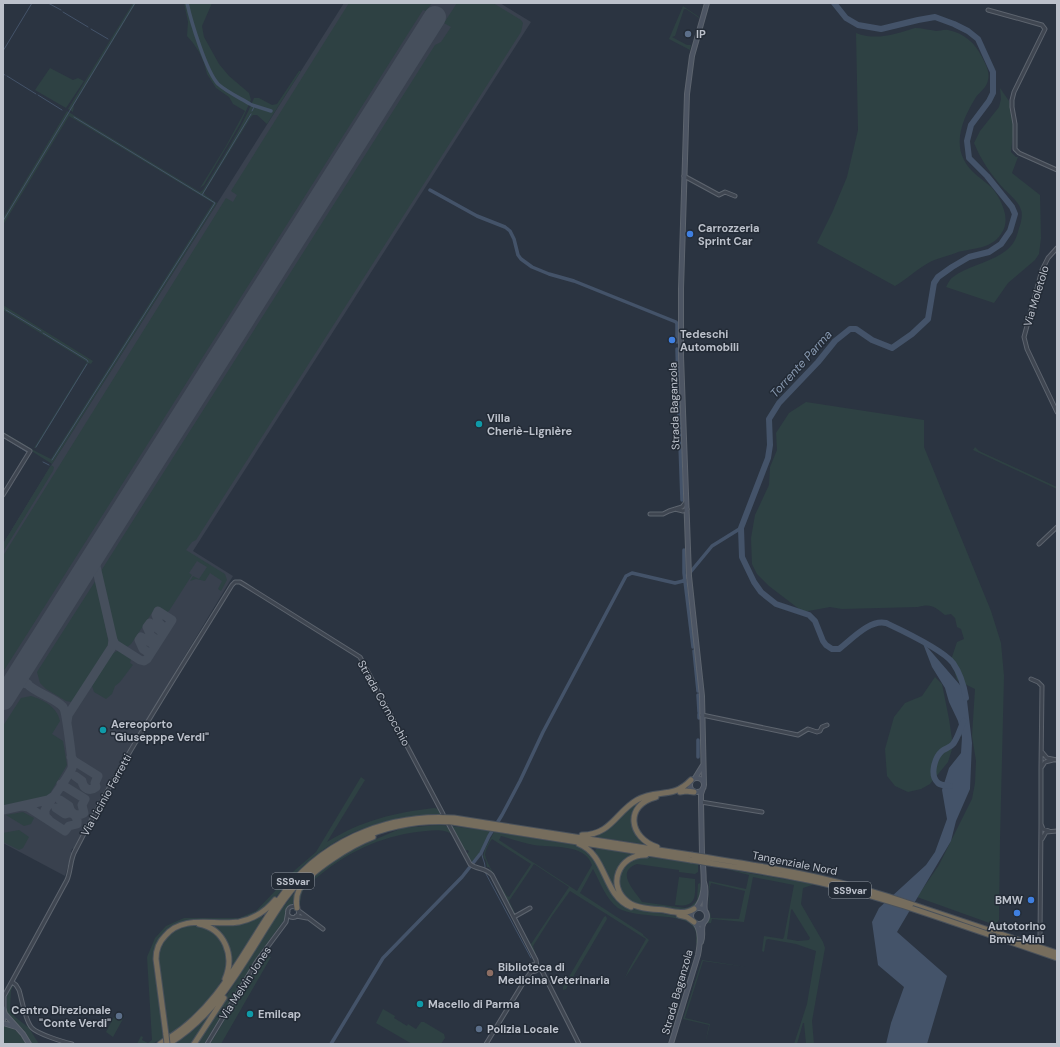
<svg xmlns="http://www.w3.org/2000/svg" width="1060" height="1047" font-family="'DM Sans',sans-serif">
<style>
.airport{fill:#39414e}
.green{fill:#2e4143;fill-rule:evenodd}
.water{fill:#445369}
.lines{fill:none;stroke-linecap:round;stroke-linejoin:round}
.stream{stroke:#445369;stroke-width:1}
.canal{stroke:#445369;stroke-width:3.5}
.river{stroke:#445369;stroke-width:6}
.taxiway{stroke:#464f5c;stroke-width:9}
.runway{stroke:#464f5c;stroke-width:22}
.street-casing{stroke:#5d646e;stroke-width:5}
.secondary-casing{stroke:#5d646e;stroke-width:6}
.highway-casing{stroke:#49515b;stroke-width:7}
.street{stroke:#3f4651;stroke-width:3}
.secondary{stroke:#4d5563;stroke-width:4}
.highway{stroke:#766d5d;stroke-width:5}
.highway-bridge-casing{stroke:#49515b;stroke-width:7;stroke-linecap:butt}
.highway-bridge{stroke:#766d5d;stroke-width:5}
.service-dot{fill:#5c6f8a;stroke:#232b36;stroke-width:1.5}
.shop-dot{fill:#3f7fe0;stroke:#232b36;stroke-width:1.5}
.culture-dot{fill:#0f9aa8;stroke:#232b36;stroke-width:1.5}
.education-dot{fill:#8d6e63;stroke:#232b36;stroke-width:1.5}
.labels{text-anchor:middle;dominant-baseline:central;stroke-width:3;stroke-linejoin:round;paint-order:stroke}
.shield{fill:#232b36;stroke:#8e949e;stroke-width:1}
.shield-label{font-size:10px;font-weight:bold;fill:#bcc1cb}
.poi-label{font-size:11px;font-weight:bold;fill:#bcc1cb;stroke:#232b36;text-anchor:start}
.street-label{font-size:11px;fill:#bcc1cb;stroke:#232b36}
.water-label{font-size:12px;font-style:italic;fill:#8697ae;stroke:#232b36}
</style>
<rect width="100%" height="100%" fill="#2b3441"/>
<!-- airport -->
<path class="airport" d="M344,3H500L531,22L193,551L233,576L113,775L74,848L72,849L71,852L72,853L65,876L3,843V544L52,464Z"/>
<!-- green -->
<path class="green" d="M133,3H136L74,105L73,112L68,109Z
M184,3H212L202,26L204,37L219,64L229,76L249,93L251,100L240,124L204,185L200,188L226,146L245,111L233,104L229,97L216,88L207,74L204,63L199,52L193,43L187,36L188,22Z
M349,3H432L426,11L423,10L3,672V556L226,198L233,202L237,195L231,191Z
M457,3H493L521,20L523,23L521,32L196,540L192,542L186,550L225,574L227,580L221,591L218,589L222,581L210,573L205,581L196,579L190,581L193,576L199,579L207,567L197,561L189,573L192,575L169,611L166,613L156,607L131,644L127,647L120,644L116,639L101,571L435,45L441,42L451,27L444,23Z
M683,6L699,17V18L686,9H684L675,36L672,37L687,45H691L690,50L669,39Z
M915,28C922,28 929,30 936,31C940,31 944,29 948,30C964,33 975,43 982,57C986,65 990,72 988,80C987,87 980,92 976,97C965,115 953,139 964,160C970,172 982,179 991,187C998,194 1003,205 1005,214C1006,221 1006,227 1001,234C991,249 974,248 958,252C951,255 936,259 930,262C917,269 907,279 895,286L817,243L832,213L847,177L858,130L856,33C876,41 896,34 915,28Z
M50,68L73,80L78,78L84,81L66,108L35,90Z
M299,71H301L267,124L257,115H253L251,117L204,193L205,195L217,203L52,464L3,433V432L37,452L51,459L213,203L69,116L3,225V218L67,111L200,192L203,190C221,160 241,130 254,98H259L272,105L277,104Z
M1000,88L1009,101L1014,127L1011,152L1016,157H1018L1012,173L1040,195L1041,238L1039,254L1035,260L1008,283L994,303L946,287C948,283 950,279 953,277C971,263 1004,261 1015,240C1017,236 1018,232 1019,228C1021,224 1023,214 1021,210C1019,202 1010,195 1004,189C991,175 981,160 974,143L980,131L999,107L1001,99Z
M3,305L93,361L91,364L88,363L36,448H34L87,362L3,310Z
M806,402L924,420V447L991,611L1001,643L1004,676L1000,840L999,920L995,925L917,897L939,865L972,799L975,783L976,761L972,736L975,689L957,680L951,660L957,642L964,639L961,629L957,627L955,618L951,614L945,615C935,607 931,603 918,607L842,609L830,607L803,612L769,586L757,574L752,564L751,538L755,515L769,485L770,467L777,450L776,433L789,413Z
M975,447L979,451L1057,487V489L973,450Z
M51,465L54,467L53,471L3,552V544Z
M96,580L109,644L75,698L71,702L66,701L46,689L40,683L37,672Z
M117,651L121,652L131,659L130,663L133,665L132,666L120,682L115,686L112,694L106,699L94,692L92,686L112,654Z
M935,677L942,684L949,719L953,746L948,762L930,784L921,789L908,792L895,786L887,776L885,749L894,717L905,703L922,696Z
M31,696C44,700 57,707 60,721L52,734L63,741L67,765L49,795L43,798L3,806V726L21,698Z
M361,777L365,780L327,842C363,820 393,813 434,808L439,809L442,814C383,816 336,832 295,874C282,887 273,905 257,913C252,916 243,920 237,921C216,925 177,913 162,935C160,938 156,944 155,948C151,960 155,975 157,987C159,1004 161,1021 163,1038L152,1044H137L141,1036L143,1037L142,1040L148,1043L152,1040L147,957L155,938L166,926L184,918H239L256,911L295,870L316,852Z
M642,801C633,810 628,822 635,834C637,838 641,841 644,844L597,837L599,834L605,831L634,804Z
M23,812L34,818L31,824L24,826L6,815Z
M439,825L448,826L453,835C445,829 435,830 426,831C387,834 350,850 320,875C315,879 308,884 304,889C301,894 300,901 300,907L299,905L300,893L307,883L327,865L347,853L367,843L402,828Z
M451,826L490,831L479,854L471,863L466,854L469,852L468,850L464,851Z
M19,830L29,837L23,848L19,850L3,842V833Z
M494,832L574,845C604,852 600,893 624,905C641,913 688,913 696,927C698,932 697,937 697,943H696C696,938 697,932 694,928C684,911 637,920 618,908C606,899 600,882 593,869L580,893L643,934V935L649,940L625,978L629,969L646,939L570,891L552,916L533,946L537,957H536L526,936L531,944L569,887L534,864L509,901L515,913H514L489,867H487L486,861L483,857L485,849ZM501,836C512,839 522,843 534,845C551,848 585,843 592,865L577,891L499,840ZM492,839L531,864L509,897L507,896C502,888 485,861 485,854C486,849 489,843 492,839Z
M598,848L632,854L622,863L616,891L595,854V851L596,849Z
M648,857L698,864V872L695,874L679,872V870L637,864C615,872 634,890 642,902L685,908L691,906L697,900L698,884L700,883C705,917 679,910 657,907C645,906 634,906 625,898C619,892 619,883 620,875C624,860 634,858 648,857Z
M726,869L812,884V885L803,888L801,904L823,942L825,948L812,1021L814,1044H806L804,1023H803L797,1044H794L807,1004L816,951L796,944L768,939L766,940L764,952L762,951L764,936L783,939L784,937L794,885L753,877L744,922L712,919L711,923H708L710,916L709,881L746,889L749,875ZM711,883L745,891L739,919L711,918C709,908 708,892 711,883ZM792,909L810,938L809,940L798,941L787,939L791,910Z
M679,877L695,879C695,895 698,908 675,905Z
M298,888L294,903L287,907L285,919L257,957L204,1044H196L278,914Z
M262,915L263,918L233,965L230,953L208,924H231Z
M606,916L607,919L566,989L563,990V987L604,917Z
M196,925C209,928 219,934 224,947C225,949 227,953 227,955C228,958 227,962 226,965C221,995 193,1018 169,1035C167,1021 164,1006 162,992C159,971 152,947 173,932C180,927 187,925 196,925Z
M266,956L271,957L221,1044H210L260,962Z
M702,960L747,967L703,961L685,1018L710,1024L705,1044L709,1025L683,1019Z
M12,985L13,986L11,991L10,1008L14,1016L29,1028L39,1044H32L24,1030L12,1020L7,1013V996Z
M383,1009L395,1016L394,1018L407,1026L408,1024L416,1029L421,1022H424L444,1034L445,1038L441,1044H412L376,1023Z
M214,1010L192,1044H175L197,1027Z
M116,1013L124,1017L113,1037L106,1032Z
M3,1025C15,1027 20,1034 26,1044H3Z"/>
<!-- water -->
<path class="water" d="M922,641L966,692L972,743L970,789L956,821L951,841L897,932L947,976L927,1044H886L891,1023L904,987L878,965L872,922L879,908L926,865L935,852L947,819L942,790L949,768L961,753L962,737L958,721L949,702L945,688L932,667Z"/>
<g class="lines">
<!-- stream -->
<path class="stream" d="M48,3L61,10
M63,12L88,27
M91,29L108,39
M3,51L32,3
M3,74L5,75
M7,76L36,94
M38,95L62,110
M252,111L254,107L253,105
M74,117L202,195L251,114
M3,221L135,3
M3,307L4,308
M6,310L41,331
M43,333L87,360L88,362
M3,437L27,452
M36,447L87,364
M52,460L215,203L202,195
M43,462L49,465
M482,851C481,857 485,861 485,867
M485,872L531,958"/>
<!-- canal -->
<path class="canal" d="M187,3C191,21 206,71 218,84C227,92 240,98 250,104
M252,105L271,111
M430,190L477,216L505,227L510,231L514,239L518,255L521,259L532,267L549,274L574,281L676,322L677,324V342
M677,349L678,387
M678,390L682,500
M684,550V573L693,647
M694,651L698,691
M698,695L699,712
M699,718V714
M698,757V740
M331,1044L383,958L462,877L481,853L489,836L502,815L520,781L543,732L626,576L632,573L675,583L683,581L712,546L741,528"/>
<!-- river -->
<path class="river" d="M834,3L846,18L858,25L881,29L918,20L935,17L954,24L968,31L978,39L993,72V93L989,101L971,125L967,141L969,158L987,176L1012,207L1015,214L1010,231L1001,244L989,252L969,257L952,267L938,277L934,283L928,319L912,334L892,348L872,340L856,329H850L835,341L818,362L779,403L769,419L770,445L768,458L741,528L742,557L754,582L761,592L776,604L809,615L815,621L823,641L826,645L832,649H839C852,639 870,619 886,623C903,631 942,649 953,663C960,673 964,686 966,698
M950,786C946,785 942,786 938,783C929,775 935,757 942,751C945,748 950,748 953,744C958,738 960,728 964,721"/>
<!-- taxiway -->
<path class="taxiway" d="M98,550L95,556V562L113,640L115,644L140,660L144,661L147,659L172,620L158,611L156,615L159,623L162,626
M154,638L151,636L147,627L150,623L162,632
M146,651L143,649L139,640L141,637L155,645
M24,666C14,689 52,694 63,707C66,710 73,763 72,768C67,779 52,798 45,810V816L49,820
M10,688L18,682L28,684
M67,722L68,715L112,647L113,640
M71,757L74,761L98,776L95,783L96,787C90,792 83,789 82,781L75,776
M60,800L69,806C70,814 77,817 84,813L82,805L85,799L61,784
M22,806L28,807L65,831L69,826L77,824C78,816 73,811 65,814L56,808
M3,810L48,800L54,796"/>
<!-- runway -->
<path class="runway" d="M3,699L435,17"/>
<!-- street casing -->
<g class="street-casing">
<path id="street" d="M988,10L1042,25L1045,29L1014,92L1012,100V107L1015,124V149L1019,153L1057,170
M684,176L719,195L725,192L735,196
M1057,248L1048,258L1042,270L1024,337L1027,349L1057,412
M3,435L30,451L3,495
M675,509L683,511L687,509
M650,514H663L669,511L682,507L686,502
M1039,544L1057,527
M1031,679L1038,682L1042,686L1041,768
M702,715L798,735L808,729L817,732L820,731L822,727L827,725
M1042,752L1047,758L1057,760
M701,802L762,812
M449,825L470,864C477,870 485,867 492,875L536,960L537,966L542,971L579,1044
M1049,831L1043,829L1041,824V768L1045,762L1053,760
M1042,839L1046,832L1057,831
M287.5 912a5.5 5.5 0 1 1 11 0a5.5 5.5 0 1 1-11 0Z
M299,911L323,929
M296,916L307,918
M514,917L530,908
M1040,937L1041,823
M530.5 968a3.5 3.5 0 1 1 7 0a3.5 3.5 0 1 1-7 0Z
M12,982L16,985L19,990C22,999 25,1021 32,1028C38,1034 63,1042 72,1044
M4,996L67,880C71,871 70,860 75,851C122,759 178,673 232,585L235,582H240L245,585L360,657L443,814
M3,997L4,996V1009
M207,1044L257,961L286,922L288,911
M486,1044L525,980L531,972L534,971"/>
</g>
<!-- secondary casing -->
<g class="secondary-casing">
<path id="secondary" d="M690 785a7 7 0 1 1 14 0a7 7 0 1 1-14 0Z
M695,778L703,765
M704,785L702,696L689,576L681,356V289L687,94L692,56L707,3
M702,854L701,802V794L703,788
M704,882C708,892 703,901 705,911
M691 916a8 8 0 1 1 16 0a8 8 0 1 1-16 0Z
M695,909C706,898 704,880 703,865
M701,942C704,935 700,928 704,922
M3,1008L5,1014L3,1020
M5,1014L23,1034L29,1044
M3,1023L16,1027
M671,1044L698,955C700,944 702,930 694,922"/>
</g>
<!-- highway casing -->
<g class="highway-casing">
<path id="highway" d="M680,792L686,791L694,792
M656,797C624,805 629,838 657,847
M582,835C611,835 616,812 637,800C657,788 672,800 691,780
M579,844C607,855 603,896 631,907
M646,855C619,854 606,886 628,902C638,909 653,909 664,910C674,912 685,915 694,909
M911,904L1057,953
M297,908C296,902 296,896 299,890C309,871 352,845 373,837
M679,915L687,917L694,922
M199,924C225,929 235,956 225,979
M1005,940L1057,958
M166,1035L156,959C156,950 159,942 165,936C183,914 214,926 239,922C253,919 266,911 275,900
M169,1038C220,1006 244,949 278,901C317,843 385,813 454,818L691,855
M170,1043C224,1010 249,950 284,900C322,847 387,818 452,822L691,860
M160,1044L164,1041
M194,1044L224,998"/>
</g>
<!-- street -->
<use href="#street" class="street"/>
<!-- secondary -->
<use href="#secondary" class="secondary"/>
<!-- highway -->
<use href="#highway" class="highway"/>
<!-- highway-bridge casing -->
<g class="highway-bridge-casing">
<path id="highway-bridge" d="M691,855C734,862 778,868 820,878C851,885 881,894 911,904
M691,860C739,868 787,874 834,886C892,900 948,921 1005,940
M166,1035L167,1044"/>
</g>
<!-- highway-bridge -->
<use href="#highway-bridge" class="highway-bridge"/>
</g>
<!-- markers -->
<g class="service-dot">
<circle cx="688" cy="34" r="4"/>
<circle cx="119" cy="1016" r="4"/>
<circle cx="479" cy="1029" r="4"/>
</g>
<g class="shop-dot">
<circle cx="690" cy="234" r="4"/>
<circle cx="672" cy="340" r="4"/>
<circle cx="1031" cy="900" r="4"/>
<circle cx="1017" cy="913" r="4"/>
</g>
<g class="culture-dot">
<circle cx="479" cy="424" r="4"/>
<circle cx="103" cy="730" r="4"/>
<circle cx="420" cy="1004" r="4"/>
<circle cx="250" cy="1014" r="4"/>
</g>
<circle class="education-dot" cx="490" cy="973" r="4"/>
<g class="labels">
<!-- shield labels -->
<g class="shield">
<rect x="272" y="873" width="42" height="16" rx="3"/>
<rect x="829" y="882" width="42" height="16" rx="3"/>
</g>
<g class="shield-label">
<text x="293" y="881">SS9var</text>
<text x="850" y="890">SS9var</text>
</g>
<!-- poi labels -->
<g class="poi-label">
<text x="696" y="34">IP</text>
<text x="698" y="228">Carrozzeria<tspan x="698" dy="13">Sprint Car</tspan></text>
<text x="680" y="334">Tedeschi<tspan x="680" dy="13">Automobili</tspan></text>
<text x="487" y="418">Villa<tspan x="487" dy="13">Cheriè-Lignière</tspan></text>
<text x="111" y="724">Aereoporto<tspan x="111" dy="13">"Giusepppe Verdi"</tspan></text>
<text x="1023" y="900" text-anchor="end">BMW</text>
<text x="1017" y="926" text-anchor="middle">Autotorino<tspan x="1017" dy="13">Bmw-Mini</tspan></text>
<text x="498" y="967">Biblioteca di<tspan x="498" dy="13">Medicina Veterinaria</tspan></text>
<text x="428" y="1004">Macello di Parma</text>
<text x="111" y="1010" text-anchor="end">Centro Direzionale<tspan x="111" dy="13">"Conte Verdi"</tspan></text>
<text x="258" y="1014">Emilcap</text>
<text x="487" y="1029">Polizia Locale</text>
</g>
<!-- street labels -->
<g class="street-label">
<text transform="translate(1036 296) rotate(-73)">Via Moletolo</text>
<text transform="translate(674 406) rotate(-92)">Strada Baganzola</text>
<text transform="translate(384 703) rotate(61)">Strada Cornocchio</text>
<text transform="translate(106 795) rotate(-61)">Via Licinio Ferretti</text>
<text transform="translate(795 863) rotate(11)">Tangenziale Nord</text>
<text transform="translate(245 983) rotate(-57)">Via Melvin Jones</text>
<text transform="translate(677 992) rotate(-74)">Strada Baganzola</text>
</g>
<!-- water labels -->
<g class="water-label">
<text transform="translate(801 364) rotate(-48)">Torrente Parma</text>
</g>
</g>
<!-- border -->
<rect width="1060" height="1047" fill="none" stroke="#bcc1cb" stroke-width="8"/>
</svg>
